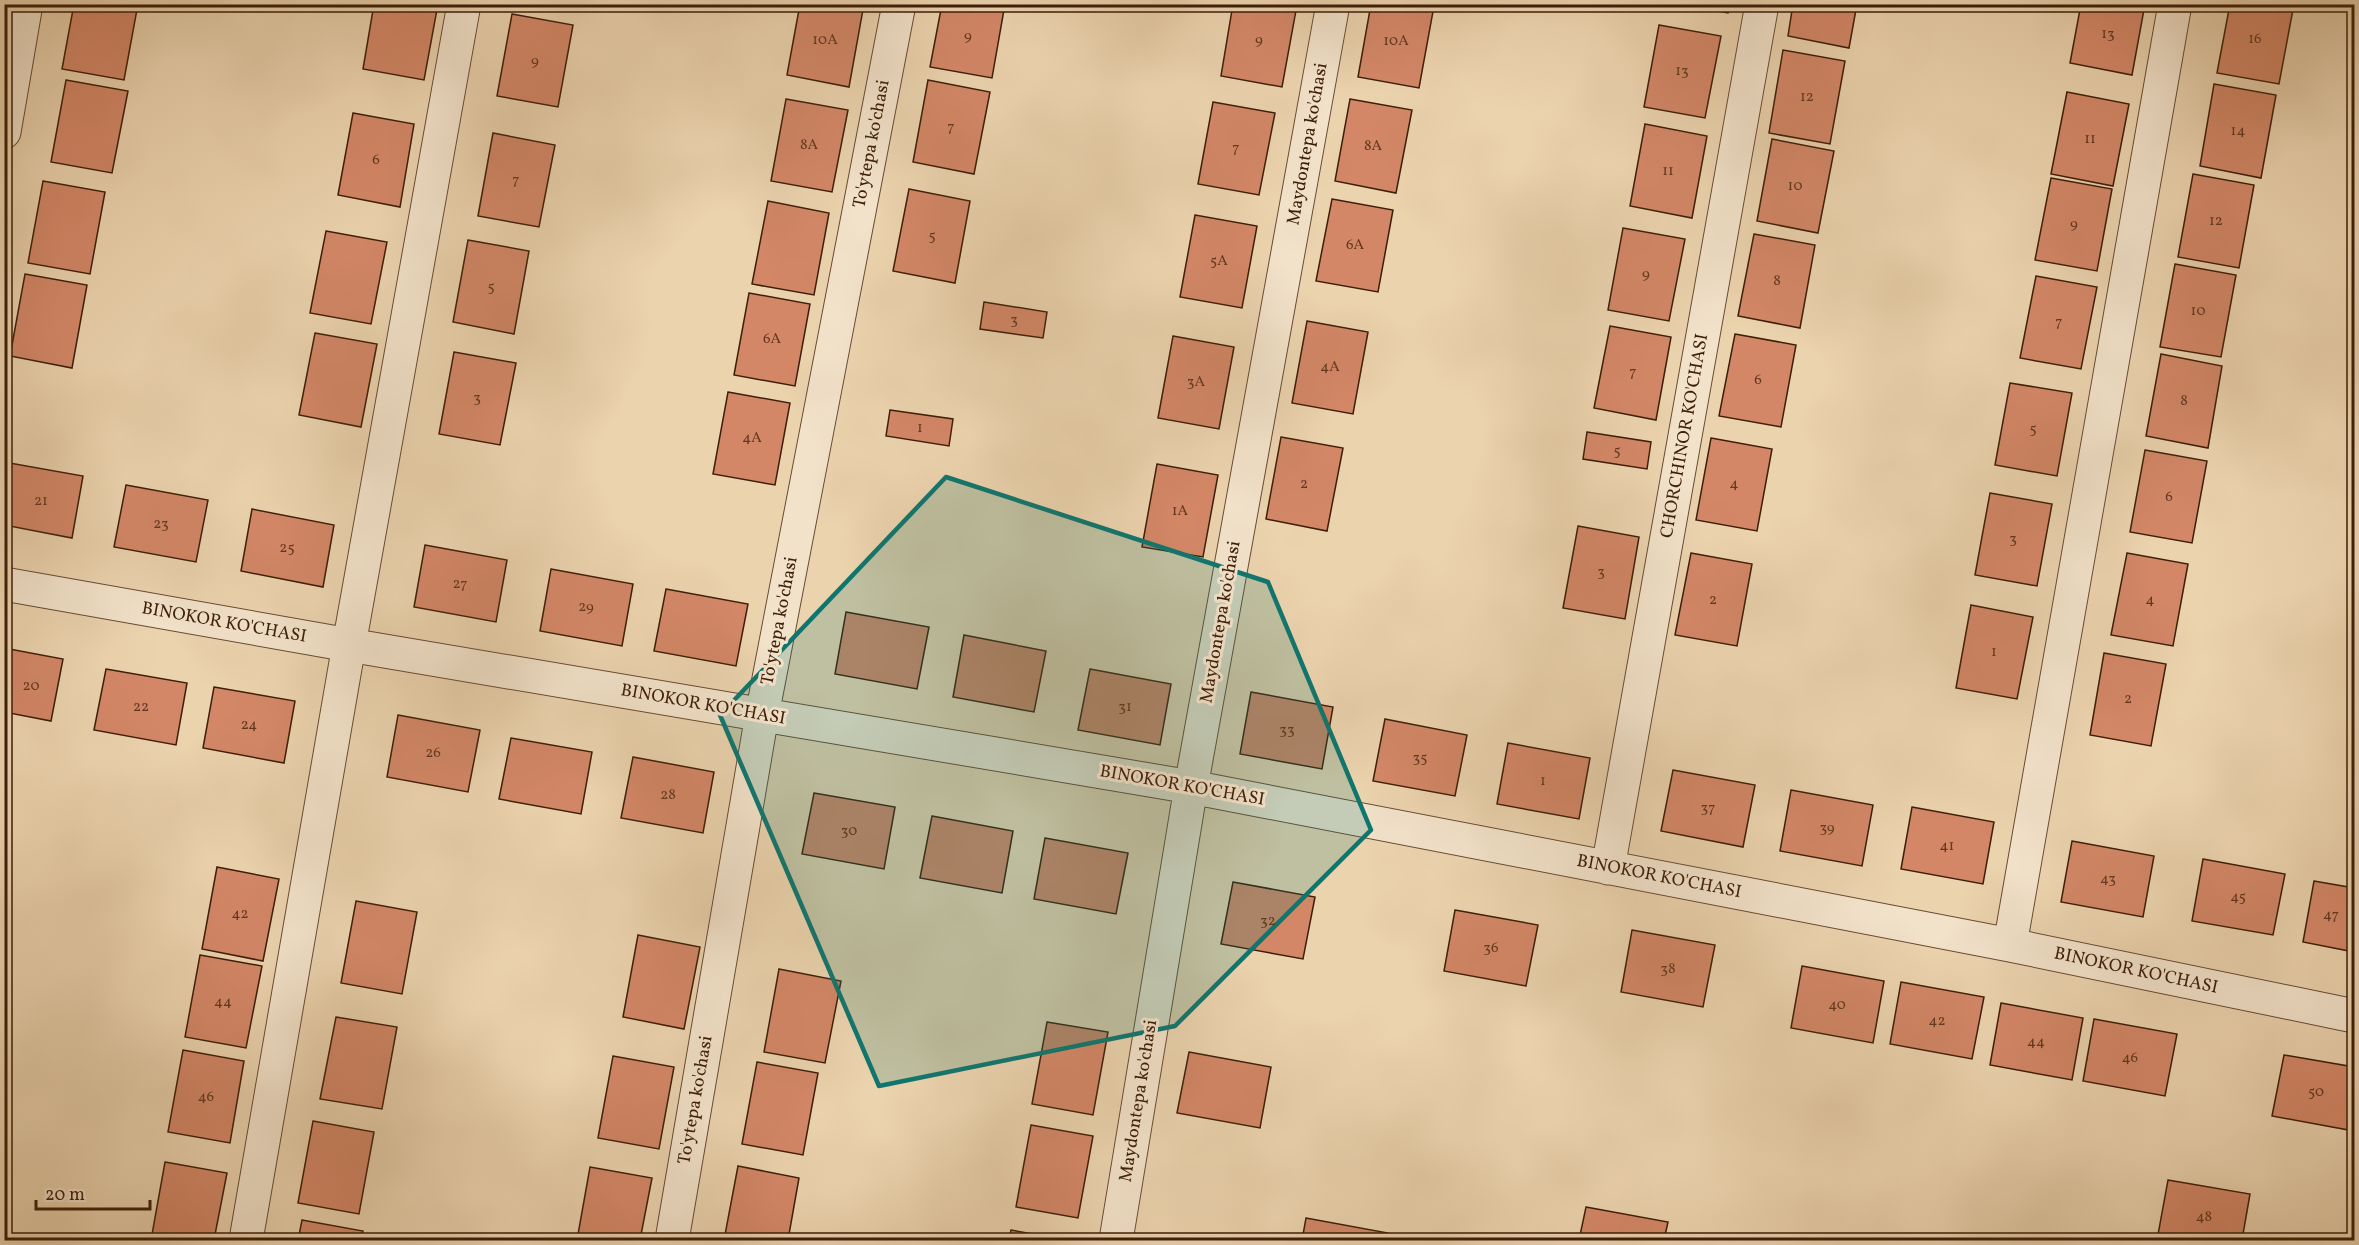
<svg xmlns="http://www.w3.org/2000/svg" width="2359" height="1245" font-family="Vollkorn,serif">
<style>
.building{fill:#d38767;stroke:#3d1e09;stroke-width:1.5}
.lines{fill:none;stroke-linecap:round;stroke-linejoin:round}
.street-casing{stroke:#684b32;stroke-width:35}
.street{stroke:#f2e2ca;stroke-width:33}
.marked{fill:#0f766e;fill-opacity:0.2;stroke:#0f766e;stroke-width:4.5;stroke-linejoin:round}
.labels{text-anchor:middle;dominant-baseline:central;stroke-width:6;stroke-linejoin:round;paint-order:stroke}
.number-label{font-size:15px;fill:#623820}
.street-label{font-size:18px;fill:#3d1e09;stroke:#f2e2ca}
</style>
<rect width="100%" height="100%" fill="#ebd3ae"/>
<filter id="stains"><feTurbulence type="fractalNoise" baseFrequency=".00333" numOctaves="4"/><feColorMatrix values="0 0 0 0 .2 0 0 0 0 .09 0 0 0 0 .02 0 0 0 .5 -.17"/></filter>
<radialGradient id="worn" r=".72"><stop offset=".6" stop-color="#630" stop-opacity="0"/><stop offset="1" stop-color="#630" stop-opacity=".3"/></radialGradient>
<!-- building -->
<path class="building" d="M74,4H138L124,80L62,69Z
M374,4H438L424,80L363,69Z
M800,4H864L849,87L787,75Z
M942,4H1005L992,78L930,67Z
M1233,4L1297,5L1282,87L1221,76Z
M1371,4L1434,6L1419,88L1358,77Z
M1680,4H1730L1728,13Z
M1793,4H1857L1849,48L1788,36Z
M2081,4H2145L2132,75L2070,63Z
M2230,4H2294L2279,84L2217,73Z
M512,14L573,25L558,107L497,96Z
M1659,25L1721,36L1705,118L1644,107Z
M1783,50L1845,61L1830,144L1769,133Z
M66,80L128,91L112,173L51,162Z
M928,80L990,92L974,174L913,162Z
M2214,84L2276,95L2261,178L2200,166Z
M2067,92L2129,104L2113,186L2051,174Z
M786,99L848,110L832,192L771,181Z
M1350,99L1412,110L1396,193L1335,181Z
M1213,102L1275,113L1259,195L1198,184Z
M353,113L414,124L400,207L338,195Z
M1645,124L1707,136L1692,218L1630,206Z
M493,133L555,145L539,227L478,216Z
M1772,139L1834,151L1818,233L1757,221Z
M2193,174L2254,185L2239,268L2178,257Z
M2051,178L2112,189L2097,271L2035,260Z
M43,181L105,192L90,274L28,263Z
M909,189L970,201L955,283L893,271Z
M1332,199L1393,210L1378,292L1316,281Z
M768,201L829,213L814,295L752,284Z
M1195,215L1257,226L1242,308L1180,297Z
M1623,228L1685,239L1669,321L1608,310Z
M326,231L387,242L371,324L310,313Z
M1754,234L1815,245L1800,328L1738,316Z
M468,240L529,251L514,334L453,322Z
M2175,264L2236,275L2221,357L2160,347Z
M25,274L87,285L72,368L10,356Z
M2036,276L2097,287L2081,369L2020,358Z
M749,293L810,304L795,386L734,375Z
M984,302L1047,312L1043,338L980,329Z
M1307,321L1368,332L1353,414L1292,403Z
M1610,326L1671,337L1656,420L1594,408Z
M315,333L377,344L361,427L299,415Z
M1735,334L1796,345L1781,427L1719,416Z
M1173,336L1234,347L1219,429L1158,418Z
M454,352L516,363L500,445L439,434Z
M2161,354L2222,366L2208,448L2146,436Z
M2010,383L2072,393L2057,476L1995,465Z
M728,392L790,403L775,485L713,474Z
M890,410L953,419L949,446L886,436Z
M1587,432L1651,442L1647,469L1583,459Z
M1281,437L1343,448L1327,531L1266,519Z
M1711,438L1772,449L1757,531L1696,520Z
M2145,450L2207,461L2192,543L2130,532Z
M4,462L83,476L72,538L4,525Z
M1157,464L1218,475L1203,557L1142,547Z
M126,485L208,500L196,562L114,547Z
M1990,493L2052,504L2037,586L1975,575Z
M252,509L334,525L323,587L241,571Z
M1578,526L1639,537L1625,619L1563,608Z
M425,545L507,560L496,622L414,607Z
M1691,553L1752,564L1737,646L1675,635Z
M2127,553L2188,564L2173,646L2111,635Z
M551,569L633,584L622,646L540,631Z
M666,589L748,604L736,666L654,651Z
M1971,605L2033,617L2017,699L1956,688Z
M846,612L929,627L917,689L835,674Z
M964,635L1046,651L1034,712L953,697Z
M4,648L63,659L51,721L4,712Z
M2104,653L2166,664L2151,746L2090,735Z
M106,669L187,683L176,745L94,730Z
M1090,669L1171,684L1160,745L1078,730Z
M214,687L295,701L284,763L203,748Z
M1251,692L1333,707L1322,769L1240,754Z
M398,715L480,730L468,792L387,777Z
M1385,719L1467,735L1455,796L1373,781Z
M511,738L592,752L581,814L499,799Z
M1508,743L1590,758L1579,819L1497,804Z
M633,757L714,772L703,833L621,818Z
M1673,770L1755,785L1743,847L1661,831Z
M1791,790L1873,805L1862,866L1780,851Z
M814,793L895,807L884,869L802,854Z
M1912,807L1994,822L1983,884L1901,869Z
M932,816L1013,831L1002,893L920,878Z
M1045,838L1128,853L1116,914L1034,899Z
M2072,841L2154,856L2143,917L2061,902Z
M2203,859L2285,874L2273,935L2192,921Z
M217,867L279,879L263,961L202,949Z
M2314,881L2354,888V952L2303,942Z
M1233,882L1315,897L1303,959L1221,944Z
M356,901L417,912L402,994L341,983Z
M1455,910L1538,925L1526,986L1444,971Z
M1632,930L1715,945L1703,1007L1621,992Z
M638,935L700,947L684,1029L623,1017Z
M200,955L262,966L246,1048L185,1037Z
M1802,966L1884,981L1873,1043L1791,1028Z
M779,969L841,981L825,1063L764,1052Z
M1901,982L1984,997L1972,1059L1890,1044Z
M2001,1003L2083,1018L2072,1080L1990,1065Z
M336,1017L397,1027L382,1109L320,1099Z
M2094,1019L2177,1034L2165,1096L2083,1081Z
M1047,1022L1108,1032L1093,1115L1032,1104Z
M183,1050L244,1061L230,1143L168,1132Z
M1189,1052L1271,1067L1260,1128L1177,1113Z
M2284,1055L2354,1067V1131L2272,1116Z
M613,1056L674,1067L659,1149L598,1138Z
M757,1062L818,1073L803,1155L742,1144Z
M313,1121L374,1132L359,1214L298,1203Z
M1031,1125L1093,1136L1078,1218L1016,1207Z
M165,1162L227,1173L214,1240H151Z
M738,1166L799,1178L788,1240H724Z
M590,1167L652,1178L640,1240H577Z
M2168,1180L2250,1194L2242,1240H2157Z
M1586,1207L1668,1222L1664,1240H1579Z
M1306,1218L1388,1233L1387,1240H1302Z
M302,1220L363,1231L361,1240H298Z
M1011,1230L1066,1240H1009Z"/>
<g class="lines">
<!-- street casing -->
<g class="street-casing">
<path id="street" d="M4,132L26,4
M4,584L349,645L1191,787L2010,945L2354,1016
M1608,868L1762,4
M2010,945L2175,4
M246,1240L349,645L464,4
M672,1240L762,715L899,4
M1116,1240L1191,787L1333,4"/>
</g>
<!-- street -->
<use href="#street" class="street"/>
</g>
<!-- marked area -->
<path class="marked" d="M946,477L1268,582L1371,830L1175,1026L879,1086L720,715Z"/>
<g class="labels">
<!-- number labels -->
<g class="number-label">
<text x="2108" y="34">13</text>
<text x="968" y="36">9</text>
<text x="2255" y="39">16</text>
<text x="825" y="40">10A</text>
<text x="1259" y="40">9</text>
<text x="1396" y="41">10A</text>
<text x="535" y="61">9</text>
<text x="1682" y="71">13</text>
<text x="1807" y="97">12</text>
<text x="951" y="127">7</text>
<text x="2238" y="131">14</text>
<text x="2090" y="139">11</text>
<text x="809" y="145">8A</text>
<text x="1373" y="146">8A</text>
<text x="1236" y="148">7</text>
<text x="376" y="160">6</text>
<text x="1668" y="171">11</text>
<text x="516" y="180">7</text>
<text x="1795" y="186">10</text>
<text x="2216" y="221">12</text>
<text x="2074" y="224">9</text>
<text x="932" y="236">5</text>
<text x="1355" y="245">6A</text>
<text x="1219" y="261">5A</text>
<text x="1646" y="274">9</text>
<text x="1777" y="281">8</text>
<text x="491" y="287">5</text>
<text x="2198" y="311">10</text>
<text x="1014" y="320">3</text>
<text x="2059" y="322">7</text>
<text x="772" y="339">6A</text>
<text x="1330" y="367">4A</text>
<text x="1633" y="372">7</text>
<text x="1758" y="380">6</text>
<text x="1196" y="382">3A</text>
<text x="477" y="398">3</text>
<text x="2184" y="401">8</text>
<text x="920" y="428">1</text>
<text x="2033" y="429">5</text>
<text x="752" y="438">4A</text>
<text x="1617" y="451">5</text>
<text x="1304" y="484">2</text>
<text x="1734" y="484">4</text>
<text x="2169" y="497">6</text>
<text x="41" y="501">21</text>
<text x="1180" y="511">1A</text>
<text x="161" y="524">23</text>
<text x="2013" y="539">3</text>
<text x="287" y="548">25</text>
<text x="1601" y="572">3</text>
<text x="460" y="584">27</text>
<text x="1713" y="600">2</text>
<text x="2150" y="600">4</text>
<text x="586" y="607">29</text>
<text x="1994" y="652">1</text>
<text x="31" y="686">20</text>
<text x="2128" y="699">2</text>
<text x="141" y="707">22</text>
<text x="1125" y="707">31</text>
<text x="249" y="725">24</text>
<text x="1287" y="730">33</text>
<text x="433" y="753">26</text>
<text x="1420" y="758">35</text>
<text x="1543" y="781">1</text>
<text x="668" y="795">28</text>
<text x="1708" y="808">37</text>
<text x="1827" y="828">39</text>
<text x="849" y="831">30</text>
<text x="1947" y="846">41</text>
<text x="2108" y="879">43</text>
<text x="2238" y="897">45</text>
<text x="240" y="914">42</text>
<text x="2331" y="915">47</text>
<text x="1268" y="921">32</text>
<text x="1491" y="948">36</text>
<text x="1668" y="969">38</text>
<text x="223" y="1002">44</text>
<text x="1837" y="1005">40</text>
<text x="1937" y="1021">42</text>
<text x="2036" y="1042">44</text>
<text x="2130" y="1058">46</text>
<text x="2316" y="1092">50</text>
<text x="206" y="1097">46</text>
<text x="2204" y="1217">48</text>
</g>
<!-- street labels -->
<g class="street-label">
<text transform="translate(872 144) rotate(-79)">To'ytepa ko'chasi</text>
<text transform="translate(1308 144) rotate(-80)">Maydontepa ko'chasi</text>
<text transform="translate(1685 436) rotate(-80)">CHORCHINOR KO'CHASI</text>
<text transform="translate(780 621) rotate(-79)">To'ytepa ko'chasi</text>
<text transform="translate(1221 622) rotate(-80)">Maydontepa ko'chasi</text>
<text transform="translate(224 623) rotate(10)">BINOKOR KO'CHASI</text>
<text transform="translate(703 705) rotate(10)">BINOKOR KO'CHASI</text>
<text transform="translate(1182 786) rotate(10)">BINOKOR KO'CHASI</text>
<text transform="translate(1659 877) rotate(11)">BINOKOR KO'CHASI</text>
<text transform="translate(2136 971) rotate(12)">BINOKOR KO'CHASI</text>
<text transform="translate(696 1100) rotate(-80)">To'ytepa ko'chasi</text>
<text transform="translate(1139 1101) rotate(-81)">Maydontepa ko'chasi</text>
</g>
</g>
<!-- margin -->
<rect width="2359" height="1245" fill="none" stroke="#ebd3ae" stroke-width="24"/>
<rect x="6" y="6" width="2347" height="1233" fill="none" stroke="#3d1e09" stroke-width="3"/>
<rect x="12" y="12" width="2335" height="1221" fill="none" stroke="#3d1e09" stroke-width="1.5"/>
<!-- scale -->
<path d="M36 1200v9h114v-9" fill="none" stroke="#3d1e09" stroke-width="3"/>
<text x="45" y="1200" font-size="18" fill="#3d1e09" stroke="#f2e2ca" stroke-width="4.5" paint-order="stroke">20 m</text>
<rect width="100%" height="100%" filter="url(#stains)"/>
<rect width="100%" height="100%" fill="url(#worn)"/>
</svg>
